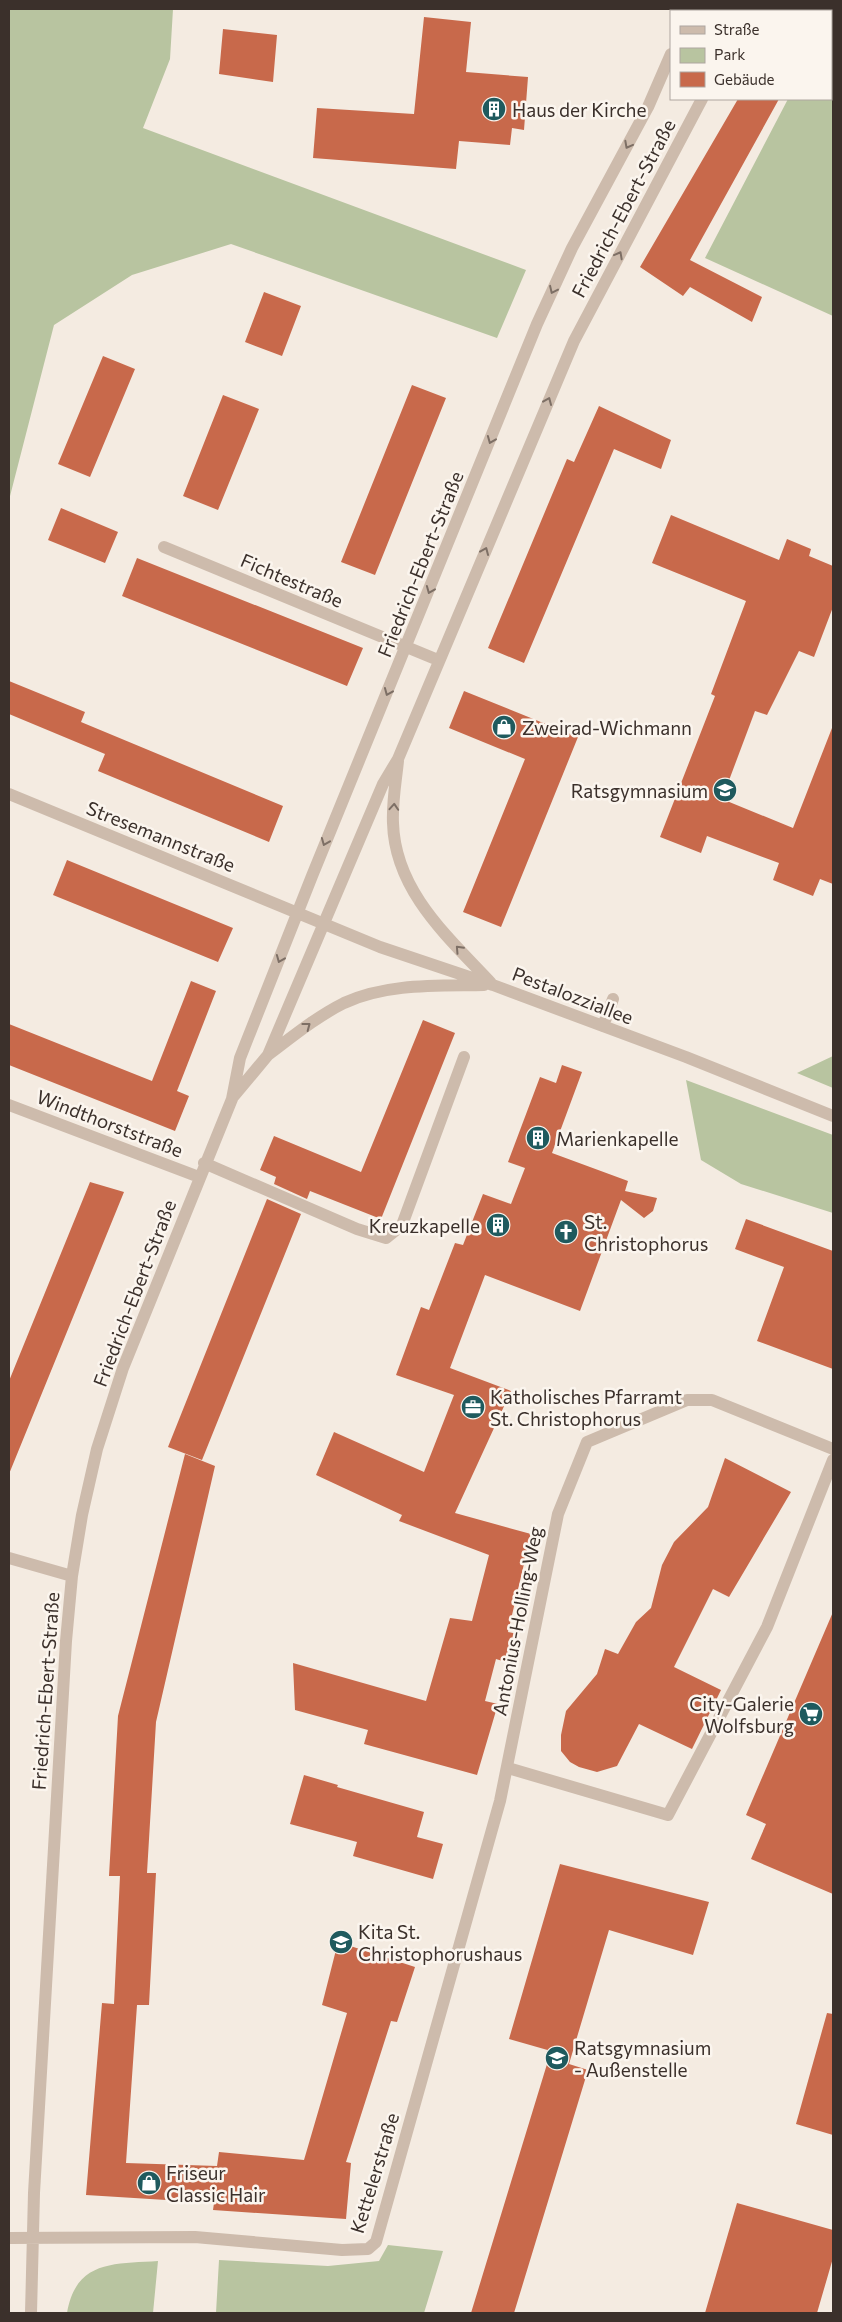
<svg xmlns="http://www.w3.org/2000/svg" width="842" height="2322" font-family="Commissioner,sans-serif">
<style>
.green{fill:#b8c4a0}
.building{fill:#c8694b}
.lines{fill:none;stroke-linecap:round;stroke-linejoin:round}
.minor{stroke:#cdbbac;stroke-width:12}
.oneway{stroke:#7d6f65}
.labels{text-anchor:middle;dominant-baseline:central;stroke-width:5;stroke-linejoin:round;paint-order:stroke}
.poi-label{font-size:19px;fill:#3b302b;stroke:#fbf5ee;text-anchor:start}
.street-label{font-size:19px;fill:#3b302b;stroke:#fbf5ee}
</style>
<rect width="100%" height="100%" fill="#f4ebe1"/>
<!-- green -->
<path class="green" d="M9,9H173L170,59L143,128L526,270L497,338L231,244L132,275L54,325L9,500Z
M833,24V316L705,258L788,99H831V26Z
M833,1056V1088L797,1073Z
M686,1080L833,1135V1213L741,1184L701,1160Z
M388,2245L443,2251L424,2313H216L219,2260L328,2266L379,2261Z
M158,2261L153,2313H67C76,2260 114,2264 158,2261Z"/>
<!-- building -->
<path class="building" d="M424,17L471,22L466,72L528,77L524,130L512,128L510,145L459,141L456,169L313,158L317,108L414,114Z
M223,29L277,35L273,82L219,74Z
M738,99H779L690,260L762,297L752,322L690,287L683,296L640,267Z
M264,292L301,306L282,356L245,342Z
M103,356L135,369L90,477L58,464Z
M412,385L446,398L375,575L341,562Z
M223,395L259,409L218,510L183,496Z
M599,406L671,440L661,469L614,449L524,663L488,648L567,459L574,462Z
M61,508L118,532L105,563L48,540Z
M671,515L779,560L787,539L811,549L809,556L833,566V607L814,657L799,651L767,715L755,711L722,799L793,828L832,728H833V884L820,879L813,896L773,880L779,863L707,836L701,853L660,837L715,696L711,694L746,601L652,563Z
M137,558L363,648L347,686L122,596Z
M9,681L85,712L81,722L283,806L269,842L98,771L105,754L9,714Z
M464,691L578,737L501,927L463,912L525,759L449,728Z
M67,860L233,928L218,962L53,895Z
M191,981L216,991L177,1091L189,1096L175,1131L9,1065V1024L152,1081Z
M423,1020L455,1033L381,1219L310,1191L307,1199L274,1184L276,1177L260,1170L274,1136L361,1172Z
M562,1065L582,1072L552,1153L628,1181L625,1191L657,1198L653,1211L644,1218L621,1200L580,1311L485,1275L450,1368L511,1391L455,1513L531,1534L508,1632L518,1634L509,1663L496,1659L485,1701L498,1704L477,1775L364,1744L368,1730L295,1710L293,1663L426,1701L450,1618L472,1621L489,1555L399,1521L402,1515L316,1475L334,1432L424,1472L454,1395L396,1375L421,1307L429,1310L455,1243L463,1245L483,1194L511,1204L525,1168L508,1162L540,1077L556,1083Z
M90,1182L124,1192L9,1474V1381Z
M267,1199L301,1214L202,1460L168,1447Z
M746,1219L833,1251V1369L757,1341L784,1267L735,1249Z
M185,1454L215,1466L156,1722L147,1873H156L149,2005H137L126,2163L217,2166L219,2152L304,2160L347,2013L322,2005L338,1942L415,1967L397,2022L391,2021L346,2162L351,2163L346,2219L213,2210L214,2203L86,2195L102,2003L114,2004L120,1876H109L118,1716Z
M725,1458L791,1492L729,1597L713,1589L674,1667L721,1690L692,1749L639,1724L617,1766L597,1772L579,1767L570,1762L561,1751V1735L566,1711L597,1674L605,1649L618,1654L636,1622L651,1608L662,1565L674,1542L708,1507Z
M833,1612V1894L751,1859L766,1824L746,1815Z
M304,1775L338,1785L337,1787L424,1812L417,1837L443,1844L433,1879L353,1856L357,1842L290,1824Z
M560,1864L709,1902L693,1955L609,1930L569,2064L588,2070L514,2313H471L551,2051L509,2039Z
M827,2013L833,2014V2135L796,2124Z
M737,2203L833,2230V2258L817,2313H705Z"/>
<g class="lines">
<!-- minor -->
<path class="minor" d="M689,11L690,9
M749,11L750,9
M164,547L438,660
M398,761C396,781 392,802 393,823C395,891 448,937 491,983
M9,794L380,947L493,985L686,1057L833,1116
M603,1026L613,999
M268,1055C292,1037 316,1017 344,1003C387,983 438,986 484,985
M233,1097L268,1055L383,784L398,759L574,341L702,99
M9,1105L199,1177
M204,1163L357,1229L386,1238L402,1225L464,1057
M9,1558L72,1576
M508,1768L668,1815L767,1627L833,1460
M9,2238L195,2237L342,2250L368,2249L376,2242L500,1801L558,1514L587,1442L687,1400H712L833,1449
M31,2313L34,2193L66,1641L72,1576L82,1515L97,1449L123,1368L232,1099L240,1058L312,876L537,324L572,248L648,107L671,54"/>
</g>
<!-- one-way arrows -->
<defs><path id="oneway-chevron" d="M-2-3.5L2.5 0L-2 3.5" fill="none" stroke-width="1.6" stroke-linecap="round" stroke-linejoin="round" transform="scale(1.25)"/></defs>
<g class="oneway">
<use href="#oneway-chevron" transform="translate(628 145) rotate(118)"/>
<use href="#oneway-chevron" transform="translate(619 255) rotate(-62)"/>
<use href="#oneway-chevron" transform="translate(553 290) rotate(115)"/>
<use href="#oneway-chevron" transform="translate(548 401) rotate(-67)"/>
<use href="#oneway-chevron" transform="translate(491 440) rotate(112)"/>
<use href="#oneway-chevron" transform="translate(485 551) rotate(-67)"/>
<use href="#oneway-chevron" transform="translate(430 590) rotate(112)"/>
<use href="#oneway-chevron" transform="translate(388 692) rotate(113)"/>
<use href="#oneway-chevron" transform="translate(394 807) rotate(-86)"/>
<use href="#oneway-chevron" transform="translate(325 842) rotate(112)"/>
<use href="#oneway-chevron" transform="translate(459 949) rotate(-133)"/>
<use href="#oneway-chevron" transform="translate(280 959) rotate(112)"/>
<use href="#oneway-chevron" transform="translate(307 1026) rotate(-37)"/>
</g>
<!-- icons -->
<defs>
<g id="building-disc" transform="scale(1.25)"><circle r="9.5" fill="#1f5a5e" stroke="#fbf5ee"/><path d="M-4-6H4V6H1V3H-1V6H-4ZM-2.5-4.3h1.7v1.8h-1.7ZM.8-4.3h1.7v1.8H.8ZM-2.5-1h1.7V.8h-1.7ZM.8-1h1.7V.8H.8Z" fill="#fff"/></g>
<g id="shop-disc" transform="scale(1.25)"><circle r="9.5" fill="#1f5a5e" stroke="#fbf5ee"/><path d="M-5-2.5h2.3a2.7 3.5 0 0 1 5.4 0H5L5.5 6h-11ZM-1.5-2.5h3a1.5 2.3 0 0 0-3 0Z" fill="#fff"/></g>
<g id="school-disc" transform="scale(1.25)"><circle r="9.5" fill="#1f5a5e" stroke="#fbf5ee"/><path d="M0-5L7-2L0 1L-7-2ZM-4 1L0 2.5L4 1V4Q0 6-4 4Z" fill="#fff"/></g>
<g id="church-disc" transform="scale(1.25)"><circle r="9.5" fill="#1f5a5e" stroke="#fbf5ee"/><path d="M-1.2-6h2.4v3.5h3.3v2.4h-3.3V6h-2.4V-.1h-3.3v-2.4h3.3Z" fill="#fff"/></g>
<g id="office-disc" transform="scale(1.25)"><circle r="9.5" fill="#1f5a5e" stroke="#fbf5ee"/><path d="M-6-3h4V-5.5h4V-3h4V5H-6ZM-1-4.5V-3h2v-1.5ZM-6 0V1H6V0Z" fill="#fff"/></g>
<g id="supermarket-disc" transform="scale(1.25)"><circle r="9.5" fill="#1f5a5e" stroke="#fbf5ee"/><path d="M-6-5.5h2.5l.6 2H6L4.5 2H-2.5L-4.4-4H-6ZM-1.5 3.2a1.3 1.3 0 1 0 .1 0ZM3 3.2a1.3 1.3 0 1 0 .1 0Z" fill="#fff"/></g>
</defs>
<g fill-rule="evenodd">
<use href="#building-disc" x="494" y="109"/>
<use href="#shop-disc" x="504" y="727"/>
<use href="#school-disc" x="725" y="790"/>
<use href="#building-disc" x="538" y="1138"/>
<use href="#building-disc" x="498" y="1225"/>
<use href="#church-disc" x="566" y="1232"/>
<use href="#office-disc" x="473" y="1407"/>
<use href="#supermarket-disc" x="811" y="1714"/>
<use href="#school-disc" x="341" y="1942"/>
<use href="#school-disc" x="557" y="2058"/>
<use href="#shop-disc" x="149" y="2183"/>
</g>
<g class="labels">
<!-- poi labels -->
<g class="poi-label">
<text x="512" y="109">Haus der Kirche</text>
<text x="522" y="727">Zweirad-Wichmann</text>
<text x="708" y="790" text-anchor="end">Ratsgymnasium</text>
<text x="556" y="1138">Marienkapelle</text>
<text x="584" y="1221">St.<tspan x="584" dy="22">Christophorus</tspan></text>
<text x="480" y="1225" text-anchor="end">Kreuzkapelle</text>
<text x="490" y="1396">Katholisches Pfarramt<tspan x="490" dy="22">St. Christophorus</tspan></text>
<text x="794" y="1703" text-anchor="end">City-Galerie<tspan x="794" dy="22">Wolfsburg</tspan></text>
<text x="358" y="1931">Kita St.<tspan x="358" dy="22">Christophorushaus</tspan></text>
<text x="574" y="2047">Ratsgymnasium<tspan x="574" dy="22">- Außenstelle</tspan></text>
<text x="166" y="2172">Friseur<tspan x="166" dy="22">Classic Hair</tspan></text>
</g>
<!-- street labels -->
<g class="street-label">
<text transform="translate(623 208) rotate(-62)">Friedrich-Ebert-Straße</text>
<text transform="translate(420 564) rotate(-68)">Friedrich-Ebert-Straße</text>
<text transform="translate(292 580) rotate(23)">Fichtestraße</text>
<text transform="translate(161 836) rotate(22)">Stresemannstraße</text>
<text transform="translate(573 995) rotate(21)">Pestalozziallee</text>
<text transform="translate(110 1123) rotate(21)">Windthorststraße</text>
<text transform="translate(134 1293) rotate(-69)">Friedrich-Ebert-Straße</text>
<text transform="translate(517 1621) rotate(-79)">Antonius-Holling-Weg</text>
<text transform="translate(45 1691) rotate(-86)">Friedrich-Ebert-Straße</text>
<text transform="translate(374 2173) rotate(-73)">Kettelerstraße</text>
</g>
</g>
<!-- border -->
<rect width="842" height="2322" fill="none" stroke="#3b302b" stroke-width="20"/>
<!-- legend -->
<rect x="670" y="10" width="162" height="90" fill="#fbf5ee" stroke="#aea6a0"/>
<rect x="680" y="26" width="25" height="8" fill="#cdbbac" stroke="#aea6a0"/>
<text x="714" y="35" font-size="15" fill="#3b302b">Straße</text>
<rect x="680" y="48" width="25" height="15" fill="#b8c4a0" stroke="#aea6a0"/>
<text x="714" y="60" font-size="15" fill="#3b302b">Park</text>
<rect x="680" y="72" width="25" height="15" fill="#c8694b" stroke="#aea6a0"/>
<text x="714" y="85" font-size="15" fill="#3b302b">Gebäude</text>
</svg>
